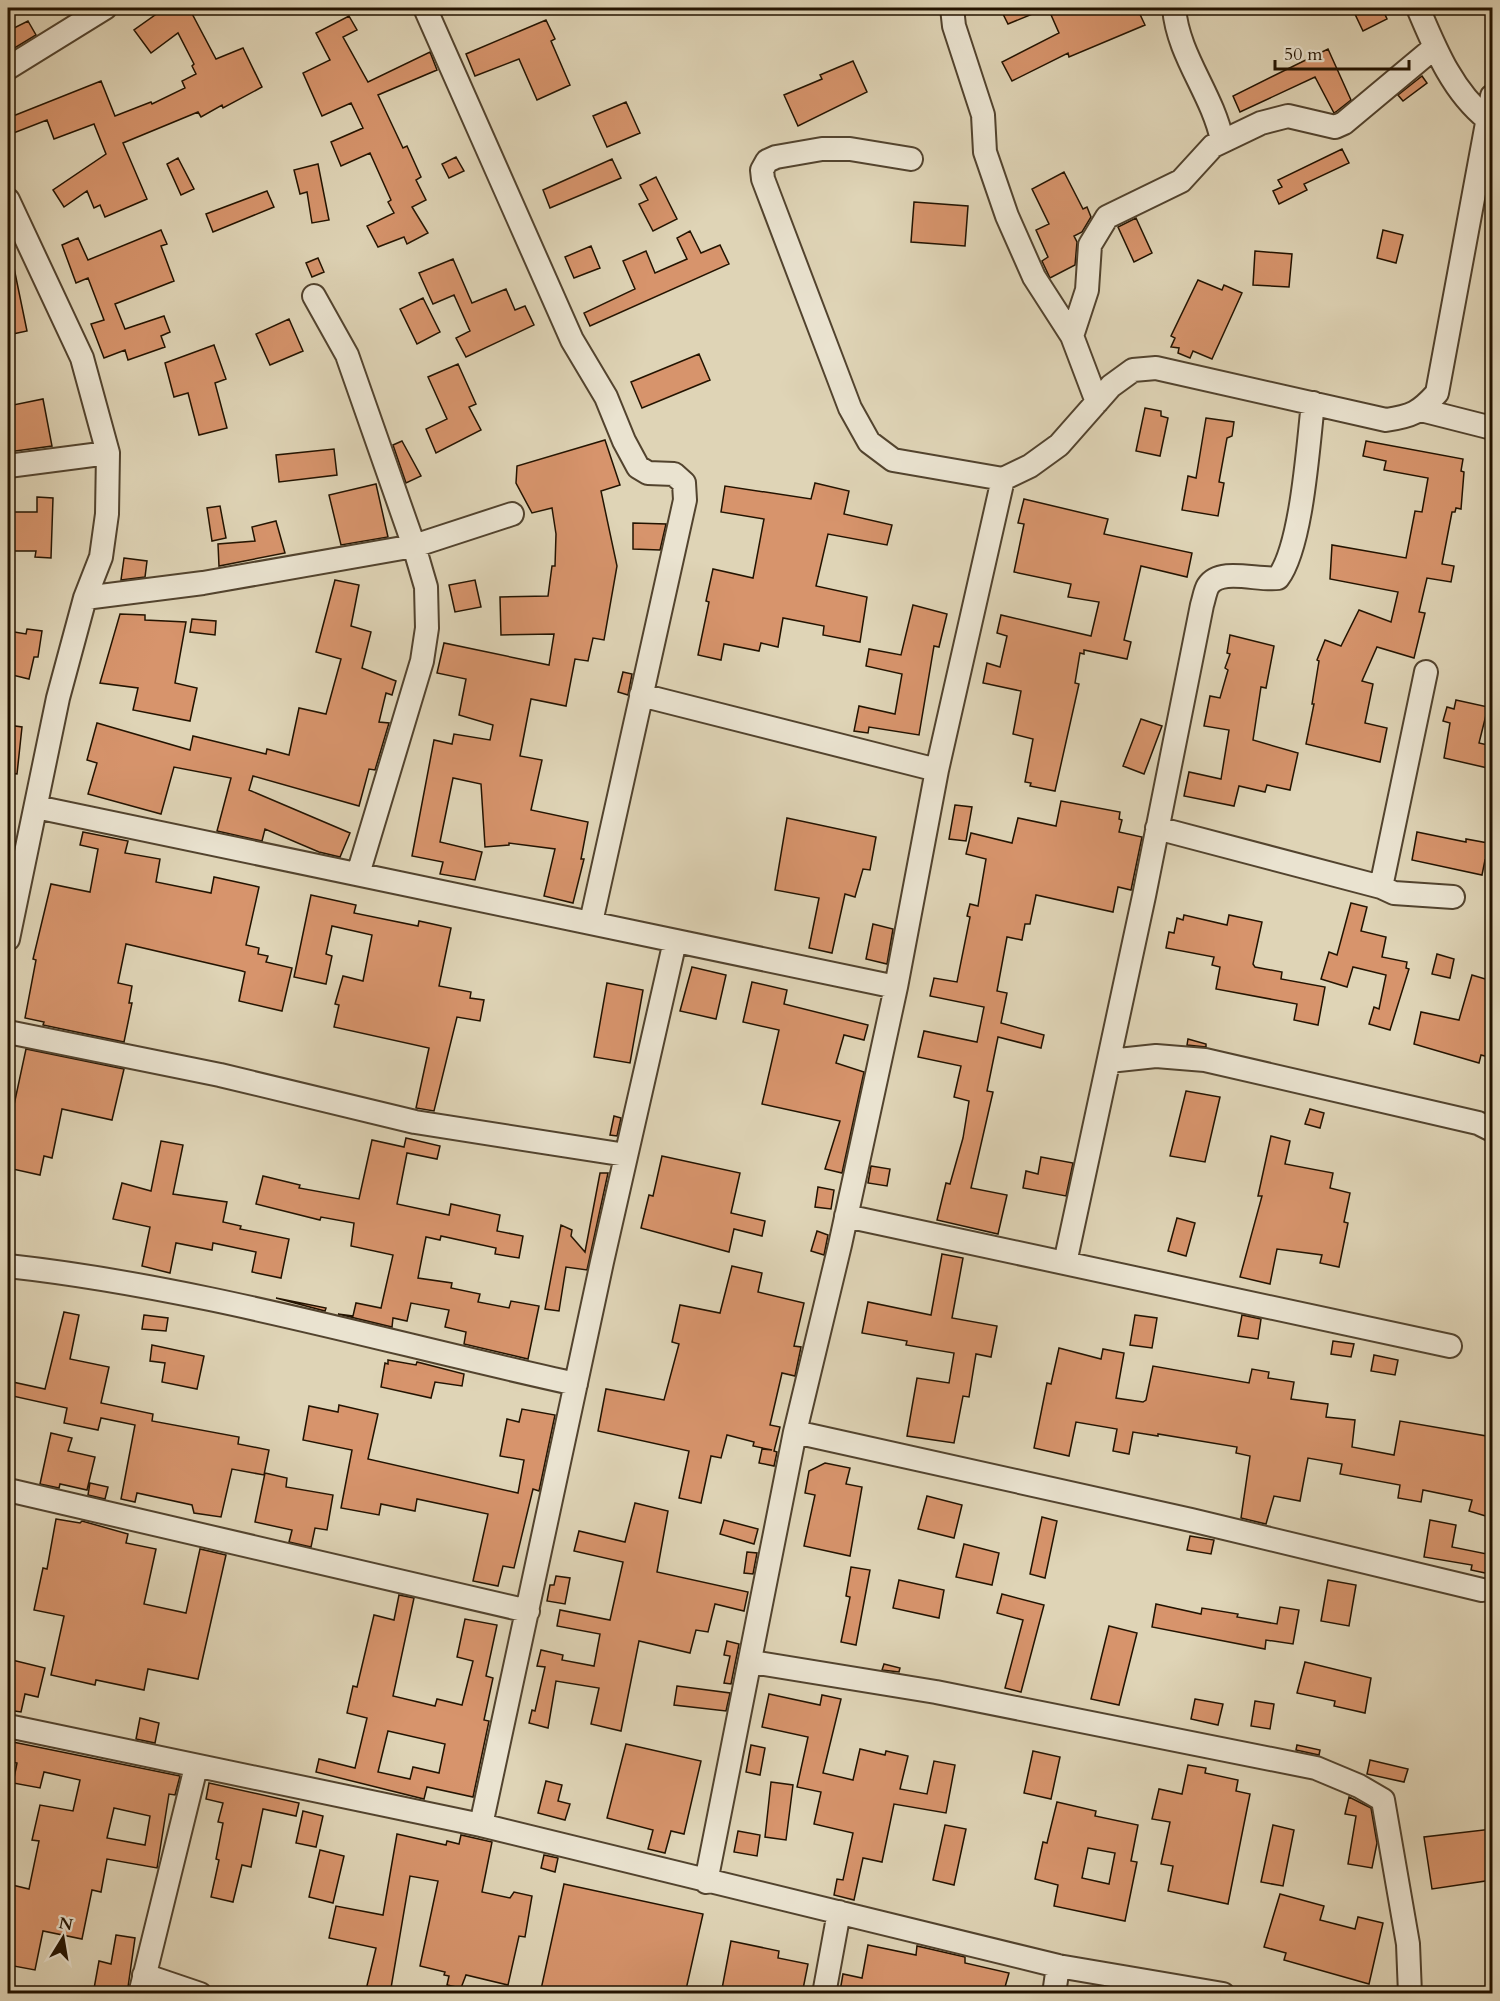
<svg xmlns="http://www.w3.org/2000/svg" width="1500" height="2001" font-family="Cardo,serif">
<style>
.building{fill:#d7946c;stroke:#231300;stroke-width:1.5;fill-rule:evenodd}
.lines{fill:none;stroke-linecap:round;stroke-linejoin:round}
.minor-casing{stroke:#52432e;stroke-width:26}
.minor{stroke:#eae3d0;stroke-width:22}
</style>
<rect width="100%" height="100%" fill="#dfd4b6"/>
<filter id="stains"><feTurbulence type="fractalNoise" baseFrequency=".00333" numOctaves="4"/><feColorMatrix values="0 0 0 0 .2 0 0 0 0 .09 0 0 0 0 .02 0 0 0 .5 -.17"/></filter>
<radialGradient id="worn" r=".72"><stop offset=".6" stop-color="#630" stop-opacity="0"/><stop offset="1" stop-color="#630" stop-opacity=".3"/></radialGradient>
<!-- building -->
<path class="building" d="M165,8H189L216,59L243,48L262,87L223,108L222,105L201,117L198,112L123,143L147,199L105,217L100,205L94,208L87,191L64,207L53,190L106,154L94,124L54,139L47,120L11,134L8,118L101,81L115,116L151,102L152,104L185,88L182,81L196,74L192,66L194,64L178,33L151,53L134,30Z
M1000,8H1047L1008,24Z
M1048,8H1137L1145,25L1069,57L1068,53L1012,81L1002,62L1059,33Z
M1363,8H1382L1387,19L1363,31L1354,12Z
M349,16L357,30L343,37L368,82L430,52L437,70L378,95L403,148L407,146L421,177L416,180L426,200L412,207L428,233L407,244L404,237L378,247L367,226L394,213L388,202L391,200L370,153L341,166L331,142L363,128L351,103L322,116L303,73L330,60L316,33Z
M546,20L555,39L551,41L570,85L537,100L519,59L475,76L466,54Z
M28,21L36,35L8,52V31Z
M1328,49L1351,100L1337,111L1334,113L1315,77L1240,112L1233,96Z
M853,61L867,92L798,126L784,95L822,79L820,75Z
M1422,76L1427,83L1403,101L1398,95Z
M626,102L640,133L607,147L593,116Z
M1342,149L1349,163L1304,184L1307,190L1279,204L1273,191L1282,187L1278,180Z
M456,157L464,171L449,178L442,164Z
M178,158L194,189L181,195L167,164Z
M612,159L621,178L550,208L543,190Z
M318,164L329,220L312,223L307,192L300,194L294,170Z
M1064,172L1083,209L1087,207L1091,217L1082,232L1074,236L1077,242L1075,265L1050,278L1042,261L1048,257L1036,230L1049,224L1032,189Z
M656,177L677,219L653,231L639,204L648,200L640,185Z
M267,191L274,207L213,232L206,214Z
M914,202L968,206L965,246L911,242Z
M1136,218L1152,253L1134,262L1118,227Z
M161,230L167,244L161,246L174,281L115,304L125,329L164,316L170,332L161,336L165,347L128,360L125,350L104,358L91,324L104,320L88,278L76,283L62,245L78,238L88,260Z
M1383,230L1403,235L1396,263L1377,258Z
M690,231L701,253L720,245L729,264L590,326L584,313L635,289L623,261L646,251L655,273L687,259L677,238Z
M591,246L600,268L574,278L565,257Z
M1255,251L1292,254L1289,287L1253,285Z
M318,258L324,272L312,277L306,263Z
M453,259L472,303L506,289L515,310L525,306L534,325L466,357L456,338L470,331L454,295L433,304L419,273Z
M14,268L27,331L8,335V269Z
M1198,280L1222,290L1224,285L1242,293L1212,359L1193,351L1190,358L1178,353L1179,348L1171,347L1175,338L1171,336Z
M423,298L440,332L417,344L400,309Z
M289,319L303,351L270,365L256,334Z
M214,345L226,379L215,383L227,428L199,435L188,393L174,397L165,363Z
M699,354L710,380L642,408L631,382Z
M458,364L476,404L469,407L481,430L436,453L426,429L447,419L428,377Z
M43,399L52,446L8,452V406Z
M1145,408L1161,411V416L1168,418L1160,456L1136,451Z
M1206,418L1234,422L1232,436L1227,438L1219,482L1224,483L1218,516L1182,510L1188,476L1196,478Z
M605,440L620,485L601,491L617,566L604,640L593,638L588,661L575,659L566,706L531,699L520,756L542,760L531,810L588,822L581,859H584L573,903L544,896L555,849L509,843V845L485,847L481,784L453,778L440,842L482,852L475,880L440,874L443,862L412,856L434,740L452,744L454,734L490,740L493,725L459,715L466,679L437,673L444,643L549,665L554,634L501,635L500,597L548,596L552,566H555L556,534L552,508L532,513L516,483L517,466Z
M402,441L421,476L406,483L393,445Z
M1366,441L1463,459L1461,471L1464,472L1461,509L1456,508L1455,512H1452L1442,564L1454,566L1451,582L1427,578L1419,612L1425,613L1414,658L1377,647L1362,681L1373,684L1365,723L1387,728L1380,762L1306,744L1314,704H1312L1319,661L1317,660L1325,640L1341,646L1359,610L1391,622L1398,592L1330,579L1332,545L1406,558L1415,511L1422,512L1428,478L1384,470L1386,461L1363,456Z
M334,449L337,475L279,482L276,455Z
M815,483L849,491L844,514L892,525L887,545L828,534L816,586L867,597L860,642L823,635L824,626L783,618L778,647L761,643L759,651L724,644L721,660L698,655L709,602L706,601L713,569L753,578L764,519L721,512L725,486L811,499Z
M376,484L388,537L341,545L329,495Z
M37,497L53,498L51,558L35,557L36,551H8V512H37Z
M1024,499L1108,519L1104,534L1192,553L1187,577L1141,566L1124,640L1131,642L1127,659L1084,650V654L1080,653L1075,683L1079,684L1055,791L1030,786L1031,783L1025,782L1033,739L1013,734L1021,691L983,683L987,663L1000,667L1007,636L997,633L1001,615L1091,636L1099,602L1068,597L1071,584L1014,572L1024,524L1018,523Z
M220,506L226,538L212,541L207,508Z
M276,521L285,553L219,566L218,544L255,541L252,527Z
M633,523L666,524L660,550L633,549Z
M124,558L147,561L145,577L121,580Z
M335,580L359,585L351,626L371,632L362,668L396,681L392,695L386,693L379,722L389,723L375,770L369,769L359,806L253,776L249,790L350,833L340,857L319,852L265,829L262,841L217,831L231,778L174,767L161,814L88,794L97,763L87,760L97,723L190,750L193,736L266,754L267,749L289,755L299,708L326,714L341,659L316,652Z
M475,580L481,607L455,612L449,585Z
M913,605L947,614L939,647L934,646L919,735L869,727L868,733L854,731L859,706L895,714L902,674L866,666L869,649L901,655Z
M120,614L145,615V620L186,622L175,683L197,688L190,721L133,710L138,688L100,683Z
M192,619L216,621L215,635L190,632Z
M27,629L42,631L38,657H34L29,679L8,674V631L26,634Z
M1230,635L1274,646L1266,688L1261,687L1253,740L1298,753L1290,790L1267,785L1265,792L1239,786L1234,806L1184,796L1189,772L1221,779L1229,730L1204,726L1210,696L1220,698L1228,670L1225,668L1230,654L1227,653Z
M623,672L632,674L628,695L618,692Z
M1456,700L1488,707L1479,743L1492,746V769L1444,758L1450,723L1443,721L1447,707L1454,709Z
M1141,719L1162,726L1144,774L1123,766Z
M8,725L22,727L17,774L8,773Z
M1061,801L1120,812L1119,819L1122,820L1119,832L1142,837L1131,890L1118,887L1113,912L1036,895L1030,924H1025L1022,940L1007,937L997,991L1007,993L1001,1023L1044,1035L1041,1048L998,1037L987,1091L993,1092L971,1188L1007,1195L998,1234L937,1220L946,1183L950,1184L963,1138L969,1101L954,1097L961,1066L918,1057L924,1031L977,1042L984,1007L930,996L934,978L957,982L970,917L967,916L970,904L978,906L986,859L966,854L971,833L1012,843L1018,818L1056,826Z
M955,805L972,807L966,841L949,839Z
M787,818L876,837L870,870L863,869L855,897L845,894L832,953L809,948L819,898L775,890Z
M83,832L128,841L125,853L160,859L156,882L211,893L214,877L259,887L246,945L259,948L258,954L268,956L266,962L292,968L282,1011L239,1001L245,972L242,971L126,944L118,983L132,986L129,1003H132L124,1042L43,1025L44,1022L25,1018L36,960L33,959L51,884L90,892L98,849L80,845Z
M1417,832L1466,842V839L1488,843L1492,845V862L1485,860L1482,875L1412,860Z
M311,895L356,905L354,913L418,926L419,921L451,928L439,986L471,992L470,998L484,1000L480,1021L457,1017L434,1111L416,1108L429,1048L334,1027L339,1005L335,1004L343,976L363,981L372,935L332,926L326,954L332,956L326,984L294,977Z
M1351,903L1367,907L1361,931L1386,937L1382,957L1407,962L1406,968L1409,969L1390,1030L1369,1024L1374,1007L1379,1009L1386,975L1353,967L1347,987L1321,979L1329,952L1337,955Z
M1184,915L1227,925L1229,915L1262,922L1253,964L1255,967L1282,972L1281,979L1325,987L1318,1025L1294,1020L1297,1004L1216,989L1220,967L1212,965L1214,957L1166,948L1169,932L1174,933L1177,918L1183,920Z
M873,924L893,929L887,964L866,959Z
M1437,954L1454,959L1450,978L1432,974Z
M692,967L726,975L716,1019L680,1011Z
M1472,975L1492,981V1058L1481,1055L1479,1063L1414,1044L1421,1012L1459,1020Z
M752,982L787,990L784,1004L868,1025L864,1040L844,1035L836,1063L864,1072L842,1173L825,1169L840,1121L762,1104L779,1030L743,1022Z
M607,983L643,990L630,1063L594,1057Z
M1188,1039L1206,1044V1047L1187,1045Z
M26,1049L124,1069L112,1120L62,1109L52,1158L44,1156L40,1175L8,1168V1103L14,1105Z
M1186,1091L1220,1097L1205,1162L1170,1156Z
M1310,1109L1324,1113L1320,1128L1305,1124Z
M614,1116L621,1118L617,1136L610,1135Z
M1271,1136L1290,1141L1285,1164L1333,1173L1330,1188L1350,1193L1344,1222L1348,1223L1339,1267L1320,1263L1322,1255L1277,1249L1270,1284L1240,1277L1262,1196H1258Z
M406,1138L440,1146L437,1159L407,1153L397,1204L449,1215L451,1204L500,1215L497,1231L523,1236L519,1258L495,1254L496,1248L441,1236L440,1240L426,1237L418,1278L452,1283L451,1288L480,1294L478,1302L509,1308L511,1301L539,1306L528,1359L464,1344L466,1332L445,1327L449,1310L411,1303L407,1321L393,1318L392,1327L338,1314L353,1316L356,1303L381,1308L393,1255L351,1246L354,1223L321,1217L320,1220L256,1204L263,1176L300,1185L299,1188L359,1199L372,1140L404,1147Z
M161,1141L183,1145L173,1194L227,1202L223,1222L241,1226L240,1229L289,1239L281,1278L252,1272L256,1252L213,1243L212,1250L176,1243L170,1273L142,1266L150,1227L113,1219L122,1183L151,1191Z
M662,1156L740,1173L731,1213L765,1221L762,1236L734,1229L729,1252L641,1228L649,1195L653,1196Z
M1041,1157L1073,1163L1066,1196L1023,1188L1026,1171L1038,1174Z
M871,1166L890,1169L887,1186L868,1183Z
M600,1173H608L587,1270L566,1267L559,1311L545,1309L561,1225L572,1230L571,1236L585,1252Z
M818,1187L834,1190L831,1209L815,1207Z
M1177,1218L1195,1223L1186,1256L1168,1251Z
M817,1231L828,1235L824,1255L811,1251Z
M942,1254L963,1258L952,1318L997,1326L991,1357L976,1354L969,1397L963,1396L954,1443L907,1436L917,1378L949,1383L954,1353L906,1345L907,1341L862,1333L868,1302L931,1315Z
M732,1266L762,1273L758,1292L804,1303L794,1346L801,1347L795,1376L782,1373L770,1425L780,1427L774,1451L777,1452L774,1466L759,1463L762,1449L772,1450L753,1446L754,1442L727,1435L721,1458L711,1456L701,1503L679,1498L689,1451L598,1431L606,1389L664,1400L679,1344L672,1342L680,1305L720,1313Z
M276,1298L326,1308L325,1311Z
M64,1312L79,1315L70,1359L109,1367L101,1403L153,1414L152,1421L239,1437L238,1444L269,1450L264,1475L232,1469L221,1517L194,1513L192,1505L137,1493L135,1502L121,1499L135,1425L101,1418L98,1430L64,1423L67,1408L8,1395V1381L45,1389Z
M144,1315L168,1318L166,1331L142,1329Z
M1135,1315L1157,1318L1152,1348L1130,1345Z
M1242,1315L1261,1319L1258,1339L1238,1336Z
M1333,1341L1354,1344L1351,1357L1331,1354Z
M152,1345L204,1356L197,1389L162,1382L165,1363L150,1361Z
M1059,1348L1101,1359L1103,1349L1124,1353L1116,1398L1143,1402L1146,1400L1153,1366L1249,1383L1252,1369L1269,1372L1268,1378L1294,1382L1291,1399L1328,1404L1326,1417L1355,1420L1352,1447L1394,1455L1400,1421L1492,1437V1503L1489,1517L1469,1511L1472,1500L1423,1490L1421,1502L1398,1498L1400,1485L1340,1474L1342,1464L1308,1458L1300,1501L1274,1496L1266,1524L1241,1518L1250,1456L1236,1453L1237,1447L1158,1434V1436L1133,1432L1129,1454L1113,1451L1117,1429L1076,1422L1069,1456L1034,1448L1047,1383L1051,1384Z
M1374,1355L1398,1360L1395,1375L1371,1371Z
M388,1360L416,1365L417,1362L464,1374L462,1386L435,1382L431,1398L381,1387L385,1363L388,1364Z
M339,1405L378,1414L368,1459L518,1493L524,1460L500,1456L507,1419L519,1422L522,1409L555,1415L539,1491L533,1489L514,1568L503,1566L498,1586L473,1581L488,1514L417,1499L415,1511L381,1504L379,1515L341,1508L352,1450L303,1440L309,1406L338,1412Z
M51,1433L72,1438L68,1451L95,1457L87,1490L60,1484L59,1488L40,1484Z
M825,1463L850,1468L846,1484L862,1487L850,1556L804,1546L815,1495L805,1493L809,1471Z
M265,1473L287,1478L286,1487L333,1495L327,1530L315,1528L311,1547L289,1542L292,1530L255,1522Z
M90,1483L108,1487L105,1499L88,1495Z
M927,1496L962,1505L954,1538L918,1529Z
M635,1503L668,1511L657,1572L748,1592L744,1611L715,1604L708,1632L696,1630L690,1653L639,1641L621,1731L591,1724L599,1688L556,1681L548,1728L529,1723L532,1710L535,1711L545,1667L537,1666L541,1650L563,1655L562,1660L594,1666L600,1634L557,1626L560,1610L610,1620L623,1562L574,1551L579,1531L625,1542Z
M1042,1517L1057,1521L1045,1578L1030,1574Z
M56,1519L80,1523L82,1521L128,1534L126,1543L156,1549L144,1604L186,1613L200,1549L226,1555L198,1679L148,1669L144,1690L96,1680L95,1685L51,1675L64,1616L34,1610L43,1568L47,1569Z
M724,1520L758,1529L754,1544L720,1534Z
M1430,1520L1456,1525L1452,1547L1492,1555L1490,1574L1471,1570L1472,1565L1424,1557Z
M1190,1536L1214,1540L1211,1554L1187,1550Z
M964,1544L999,1553L992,1585L956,1577Z
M747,1552L757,1553L753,1574L744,1573Z
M851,1567L870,1570L856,1645L841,1642L850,1597L846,1596Z
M556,1576L570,1578L565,1604L547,1601L550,1585H554Z
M899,1580L944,1590L939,1618L893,1608Z
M1328,1580L1356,1585L1349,1626L1321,1621Z
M1002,1594L1044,1605L1021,1692L1005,1688L1023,1620L997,1613Z
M399,1595L414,1598L393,1696L435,1706L437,1699L462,1705L473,1661L457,1657L465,1619L497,1625L486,1676L493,1678L484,1720L489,1721L473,1797L427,1787L424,1799L316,1772L319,1759L355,1768L367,1718L347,1713L353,1686L357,1687L374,1615L394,1620ZM388,1731L445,1744L439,1773L413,1767L410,1779L378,1772Z
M1156,1604L1201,1614L1202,1608L1238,1614L1237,1617L1277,1624L1280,1607L1299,1610L1293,1644L1266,1640L1265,1649L1152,1627Z
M1109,1626L1137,1633L1119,1705L1091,1699Z
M727,1641L739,1644L731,1684L724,1683L730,1656L724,1655Z
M8,1659L45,1668L38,1697L25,1694L21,1712L8,1710Z
M1305,1662L1371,1678L1365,1713L1334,1706L1335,1701L1297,1693Z
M884,1664L900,1668L899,1672L882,1670Z
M677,1686L730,1693L726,1711L674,1705Z
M769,1694L820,1705L822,1695L841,1699L823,1773L853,1780L860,1749L885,1755L886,1751L908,1756L900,1789L927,1794L934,1761L955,1765L946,1813L894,1804L882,1862L863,1858L854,1900L834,1895L837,1879L843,1880L853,1833L814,1824L821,1792L797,1787L808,1737L762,1727Z
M1195,1699L1223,1704L1218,1725L1191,1719Z
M1255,1701L1274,1704L1270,1729L1251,1726Z
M140,1718L159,1723L155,1743L136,1739Z
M8,1741L180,1776L175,1795L169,1794L157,1868L107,1859L101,1892L92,1890L82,1939L43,1931L35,1970L8,1965V1884L29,1889L39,1841L32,1840L40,1805L73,1811L80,1780L44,1772L40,1788L13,1783L17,1763L8,1761ZM114,1808L150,1816L145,1845L107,1838Z
M626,1744L701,1761L684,1834L671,1831L665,1853L648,1849L653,1830L607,1818Z
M751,1745L765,1748L760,1775L746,1772Z
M1297,1745L1320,1750L1319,1755L1296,1750Z
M1033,1751L1060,1757L1051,1799L1024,1793Z
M1370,1760L1408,1769L1404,1782L1367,1774Z
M1188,1765L1206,1768L1205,1773L1238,1780L1236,1791L1250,1794L1228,1904L1168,1891L1173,1866L1161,1864L1170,1822L1152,1819L1159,1789L1182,1794Z
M546,1781L562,1785L558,1801L570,1804L565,1820L538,1813Z
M771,1782L793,1785L786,1840L765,1837Z
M209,1783L299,1803L296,1816L263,1809L251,1867L242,1865L233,1902L211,1897L219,1860L216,1859L223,1823L218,1822L223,1803L206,1799Z
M1349,1797L1371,1808L1377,1843L1372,1868L1348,1864L1356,1816L1345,1814Z
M1057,1802L1096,1811L1095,1816L1138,1825L1131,1861L1137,1862L1125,1921L1054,1906L1058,1885L1035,1879L1043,1842L1047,1843ZM1088,1848L1115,1853L1109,1884L1082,1878Z
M303,1811L323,1816L316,1847L296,1843Z
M945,1825L966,1829L954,1885L933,1880Z
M1273,1825L1294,1830L1283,1886L1261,1882Z
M1492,1829V1880L1432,1889L1424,1837Z
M738,1831L760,1835L757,1856L734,1852Z
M397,1834L446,1845L447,1841L459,1844L461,1835L492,1842L482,1892L510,1898L514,1892L532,1896L525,1937L519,1936L508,1985L466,1975L461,1988L447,1985L449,1976L444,1975L445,1972L420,1966L438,1881L410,1876L390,1994H365L376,1948L329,1938L336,1906L383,1915Z
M320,1850L344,1856L333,1903L309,1897Z
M544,1855L558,1858L555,1872L541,1868Z
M564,1884L703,1914L685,1994H540Z
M1280,1894L1324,1906L1320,1920L1355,1929L1358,1917L1383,1923L1369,1984L1284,1960L1286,1953L1264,1947Z
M116,1935L135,1938L127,1994H93L99,1961L111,1964Z
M731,1941L779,1951L778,1958L808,1964L802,1994H721Z
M868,1945L916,1955L917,1946L965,1957V1963L1009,1973L1003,1994H853L840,1991L843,1974L862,1978Z"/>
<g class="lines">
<!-- minor casing -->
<g class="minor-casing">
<path id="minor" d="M425,8L572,340L606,397L624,441L638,467L648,473L674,474L684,483L685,500L591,922
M952,8L954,26L983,115L985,152L1007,216L1034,277L1072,336L1097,402
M1174,8C1178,56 1212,93 1222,140
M1418,8C1435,48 1452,91 1487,119
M8,68L105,8
M911,159L850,149H822L776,157L767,161L762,170L763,179L850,408L869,442L893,460L1003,479L1030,466L1059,445L1111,386L1133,370L1156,368L1386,420C1412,416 1419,413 1437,393L1492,96
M8,200L82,358L108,453L107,514L101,557L85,598L58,698L8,939
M314,296L347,355L414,546L426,587L427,628L422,661L358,874
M1072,336L1087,290L1090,245L1107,217L1181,181L1213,146L1261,123L1288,116L1335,127L1344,123L1435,47
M1421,410L1492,428
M8,466L108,453
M85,598L203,583L414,546L512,514
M641,695L937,770
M36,807L896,987
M1157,828L1381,887L1394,893L1453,897
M1381,887L1426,672
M8,1032L220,1075L415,1122L626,1155
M1109,1061L1156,1056L1205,1060L1478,1123L1492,1130
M846,1216L1450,1346
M1065,1263L1144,896L1202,605C1204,599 1205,591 1208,586C1220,567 1258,581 1278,578C1302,546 1308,446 1313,403
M8,1266C200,1287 388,1343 576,1384
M795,1432L1191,1520L1482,1590
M8,1490L528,1611
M752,1662L936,1692L1316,1768L1359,1786L1383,1800L1408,1944L1410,1994
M8,1726L481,1825L1058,1966L1223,1994
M481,1825L602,1262L675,941
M706,1882L795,1432L840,1245L896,987L937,770L1003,479
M144,1975L200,1994
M140,1994L196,1767
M824,1994L839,1912
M1054,1994L1058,1966"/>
</g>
<!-- minor -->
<use href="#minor" class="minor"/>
</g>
<!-- margin -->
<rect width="1500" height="2001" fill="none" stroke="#dfd4b6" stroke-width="30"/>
<rect x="9" y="9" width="1482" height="1983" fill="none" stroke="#231300" stroke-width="3"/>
<rect x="15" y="15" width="1470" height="1971" fill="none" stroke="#231300" stroke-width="1.5"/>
<!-- north arrow -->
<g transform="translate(63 1938) rotate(11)" stroke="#eae3d0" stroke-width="4.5" paint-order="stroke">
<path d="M0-4.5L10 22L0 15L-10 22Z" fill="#231300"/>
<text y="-9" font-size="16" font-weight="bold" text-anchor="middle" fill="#231300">N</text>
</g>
<!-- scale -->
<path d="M1275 60v9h134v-9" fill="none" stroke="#231300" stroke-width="3"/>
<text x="1284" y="60" font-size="18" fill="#231300" stroke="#eae3d0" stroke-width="4.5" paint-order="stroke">50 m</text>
<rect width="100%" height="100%" filter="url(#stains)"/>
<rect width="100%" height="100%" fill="url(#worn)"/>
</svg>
